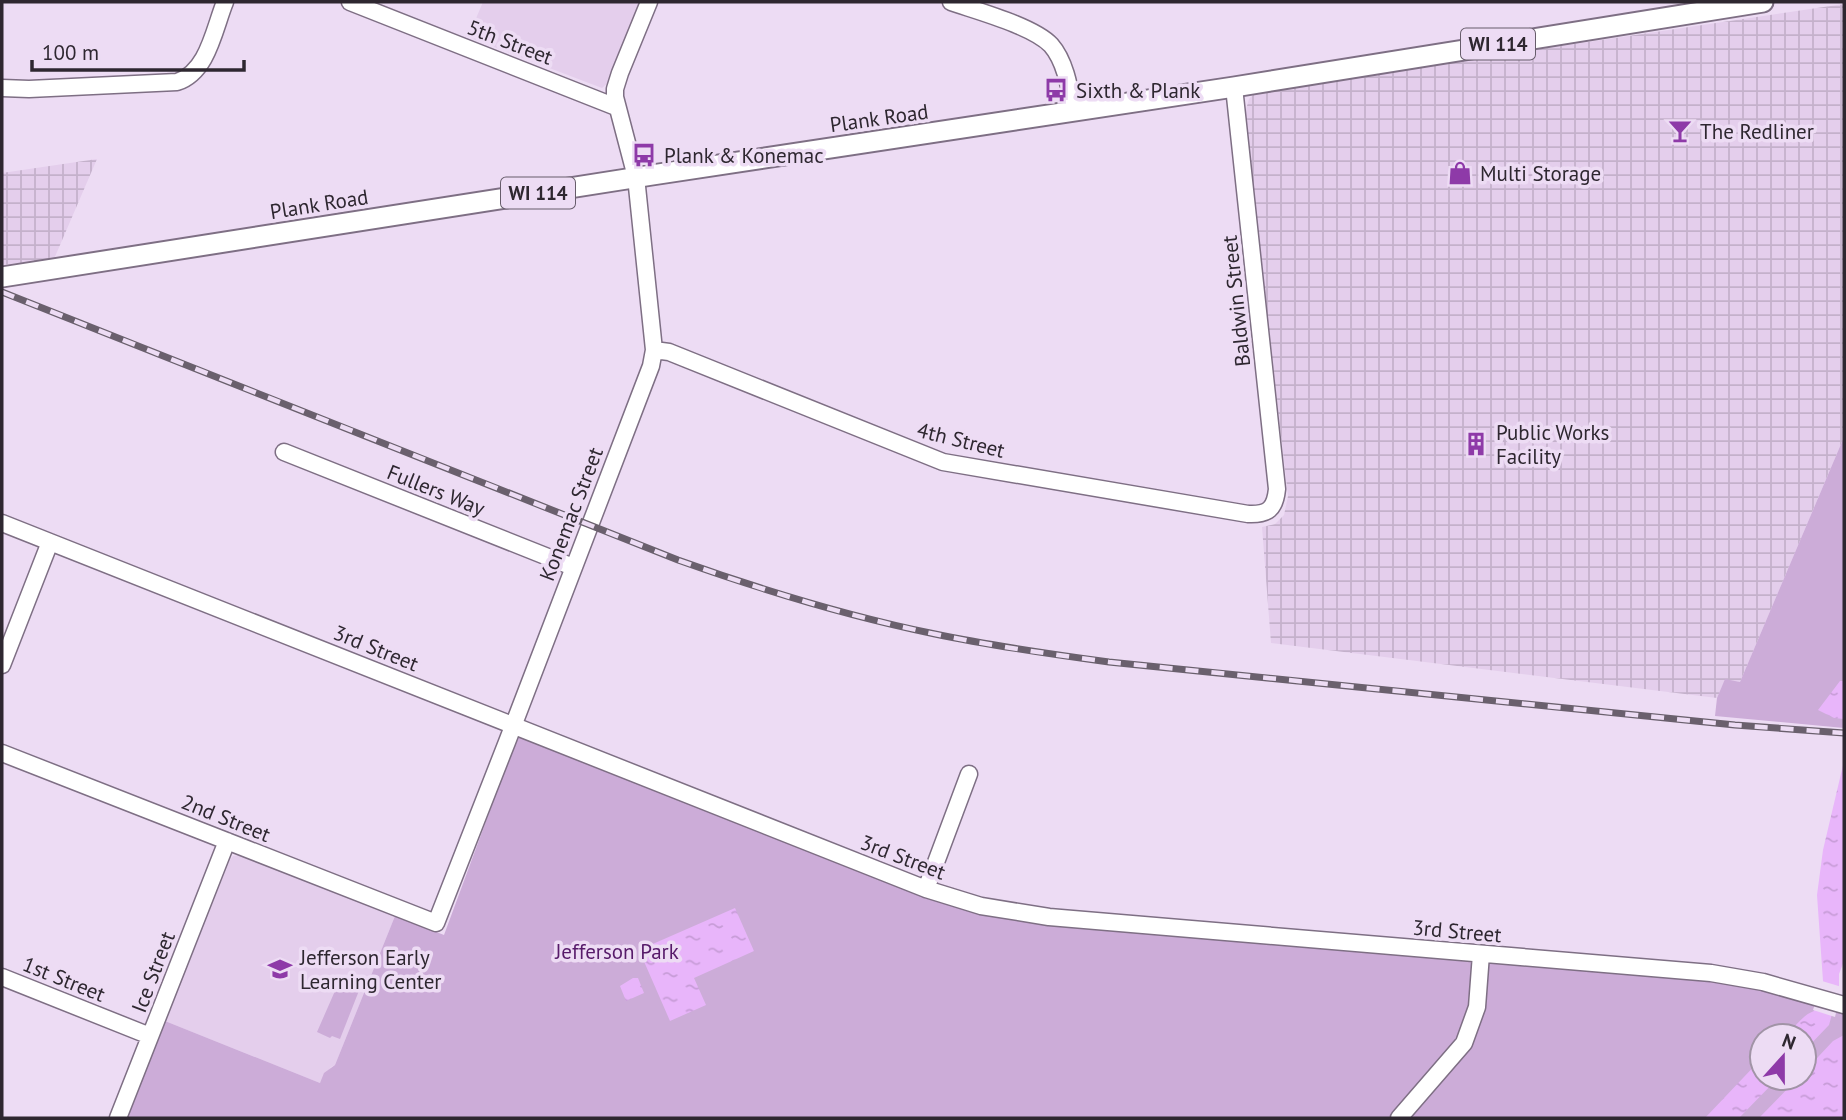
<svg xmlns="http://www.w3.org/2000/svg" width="1846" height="1120" font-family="'PT Sans',sans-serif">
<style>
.built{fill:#e4ceec}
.industrial{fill:url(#industrial-grid)}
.park{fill:#ccacd8;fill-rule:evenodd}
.water{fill:url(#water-ripples)}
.pier{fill:#eddcf4}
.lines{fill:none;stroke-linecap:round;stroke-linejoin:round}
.minor-casing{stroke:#7e6f84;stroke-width:19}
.major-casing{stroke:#7e6f84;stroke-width:23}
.minor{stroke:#fff;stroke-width:16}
.major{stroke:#fff;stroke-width:19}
.rail-casing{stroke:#6a606d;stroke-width:7}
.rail{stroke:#eddcf4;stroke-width:4.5;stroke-dasharray:13;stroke-linecap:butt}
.labels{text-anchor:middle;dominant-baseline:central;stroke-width:7;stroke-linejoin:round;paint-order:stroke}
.shield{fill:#eddcf4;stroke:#675d6b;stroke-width:2}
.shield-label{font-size:19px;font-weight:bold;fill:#2e2730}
.street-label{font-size:21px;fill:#2e2730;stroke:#eddcf4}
.poi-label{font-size:21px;fill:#2e2730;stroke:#eddcf4;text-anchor:start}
.park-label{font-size:21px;fill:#571a6a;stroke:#eddcf4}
</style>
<defs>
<pattern id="industrial-grid" width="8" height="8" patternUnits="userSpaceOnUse" patternTransform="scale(1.75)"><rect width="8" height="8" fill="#e4ceec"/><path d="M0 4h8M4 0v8" fill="none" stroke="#c4b1cb"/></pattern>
<pattern id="water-ripples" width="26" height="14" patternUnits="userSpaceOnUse" patternTransform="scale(1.75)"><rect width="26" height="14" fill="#e8b5fa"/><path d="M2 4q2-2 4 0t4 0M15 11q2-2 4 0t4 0" fill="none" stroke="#c79cd7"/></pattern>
</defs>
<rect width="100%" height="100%" fill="#eddcf4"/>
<!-- built -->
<path class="built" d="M483,2H639L609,82L602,88L468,37Z
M242,855L395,916L335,1065L331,1067L320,1083L165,1021L230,860L233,856Z"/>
<!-- industrial -->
<path class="industrial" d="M1844,4V437L1740,682L1725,680L1717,698L1271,643L1262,527L1275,524L1284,515L1288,496L1244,116L1249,99L1257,91Z
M97,159L54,259L2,265V173Z"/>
<!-- park -->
<path class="park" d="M1844,437V728L1715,716L1717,698L1725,679L1740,682Z
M519,732L952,903L1707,978L1844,1006V1118H127L165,1021L320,1083L324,1073L335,1065L395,916L444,935ZM1762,1036H1804V1078H1762Z
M342,975L362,983L340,1039L332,1036L330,1038L317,1032Z"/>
<!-- water -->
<path class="water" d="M1840,681H1844V719L1834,718L1818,710Z
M1844,761V961L1839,974V989L1829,1025L1804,1051V1036H1783C1796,1029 1800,1016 1814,1011L1823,981L1817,895L1823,850Z
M735,908L754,951L694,978L706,1005L670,1021L639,950Z
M633,978H638L644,993L626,1001L620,986Z
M1844,1035V1118H1759L1798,1078H1804V1072L1833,1041Z
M1762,1058V1078H1778L1739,1118H1705Z"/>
<!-- pier -->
<path class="pier" d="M1822,981L1842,987L1835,1017L1813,1010Z"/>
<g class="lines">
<!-- minor casing -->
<g class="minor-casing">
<path id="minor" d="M350,2L616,107
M951,2C977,11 1033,26 1051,45C1066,62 1070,91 1074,112
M2,88L29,89L177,82C208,72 214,29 225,2
M654,350L669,352L943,462L1248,514C1268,515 1275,509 1277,489L1234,87
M284,452L573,567
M2,523L926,889L981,906L1049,917L1711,973L1763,982L1844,1005
M2,665L50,542
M2,753L436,923L507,742L651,366L654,350L636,177L615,97V89L620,73L649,2
M926,889L969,774
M2,977L150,1036
M118,1118L227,841
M1399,1118L1464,1043L1477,1007L1481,954"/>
</g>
<!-- major casing -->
<g class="major-casing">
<path id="major" d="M2,277L652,175L1234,87L1763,2"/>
</g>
<!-- minor -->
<use href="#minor" class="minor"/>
<!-- major -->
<use href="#major" class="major"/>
<!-- rail casing -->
<g class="rail-casing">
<path id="rail" d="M2,292L678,560C762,590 847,616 935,634C992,646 1050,654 1109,662L1735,725L1844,733"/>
</g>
<!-- rail -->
<use href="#rail" class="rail"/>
</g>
<!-- icons -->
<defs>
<g id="bus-bare" transform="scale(1.89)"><path d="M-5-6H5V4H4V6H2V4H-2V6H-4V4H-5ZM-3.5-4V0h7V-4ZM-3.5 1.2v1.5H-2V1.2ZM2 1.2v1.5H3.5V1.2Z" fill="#8e3aa8" stroke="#eddcf4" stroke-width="2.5" paint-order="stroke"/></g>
<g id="bar-bare" transform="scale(1.89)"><path d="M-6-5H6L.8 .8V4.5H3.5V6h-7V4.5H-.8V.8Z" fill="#8e3aa8" stroke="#eddcf4" stroke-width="2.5" paint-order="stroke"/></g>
<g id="shop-bare" transform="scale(1.89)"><path d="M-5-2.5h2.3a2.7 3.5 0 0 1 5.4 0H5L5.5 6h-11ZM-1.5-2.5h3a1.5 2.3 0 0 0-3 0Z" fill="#8e3aa8" stroke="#eddcf4" stroke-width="2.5" paint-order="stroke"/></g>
<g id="building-bare" transform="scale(1.89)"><path d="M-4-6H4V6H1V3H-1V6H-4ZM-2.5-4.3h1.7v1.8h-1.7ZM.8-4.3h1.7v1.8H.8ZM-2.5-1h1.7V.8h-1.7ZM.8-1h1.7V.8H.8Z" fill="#8e3aa8" stroke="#eddcf4" stroke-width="2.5" paint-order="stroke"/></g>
<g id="school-bare" transform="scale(1.89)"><path d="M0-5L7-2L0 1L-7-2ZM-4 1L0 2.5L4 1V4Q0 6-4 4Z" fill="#8e3aa8" stroke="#eddcf4" stroke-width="2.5" paint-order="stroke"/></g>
</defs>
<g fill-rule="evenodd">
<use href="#bus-bare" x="1056" y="90"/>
<use href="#bar-bare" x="1680" y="131"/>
<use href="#bus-bare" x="644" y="155"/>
<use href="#shop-bare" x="1460" y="173"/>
<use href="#building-bare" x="1476" y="444"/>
<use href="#school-bare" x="280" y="969"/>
</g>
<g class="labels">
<!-- shield labels -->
<g class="shield">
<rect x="1461" y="28.5" width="74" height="31" rx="5"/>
<rect x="501" y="177.5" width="74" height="31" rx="5"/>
</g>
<g class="shield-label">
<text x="1498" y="44">WI 114</text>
<text x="538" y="193">WI 114</text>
</g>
<!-- street labels -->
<g class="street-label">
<text transform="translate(510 42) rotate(21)">5th Street</text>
<text transform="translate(879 118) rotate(-8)">Plank Road</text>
<text transform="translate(319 204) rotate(-9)">Plank Road</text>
<text transform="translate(1236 301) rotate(-96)">Baldwin Street</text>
<text transform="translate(961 440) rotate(14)">4th Street</text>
<text transform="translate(436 490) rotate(22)">Fullers Way</text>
<text transform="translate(571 514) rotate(-69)">Konemac Street</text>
<text transform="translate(376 648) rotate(22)">3rd Street</text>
<text transform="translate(226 818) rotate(22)">2nd Street</text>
<text transform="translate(903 857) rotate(21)">3rd Street</text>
<text transform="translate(1457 931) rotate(5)">3rd Street</text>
<text transform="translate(153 972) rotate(-69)">Ice Street</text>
<text transform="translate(64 979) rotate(22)">1st Street</text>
</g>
<!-- poi labels -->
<g class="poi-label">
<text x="1076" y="90">Sixth &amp; Plank</text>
<text x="1700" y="131">The Redliner</text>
<text x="664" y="155">Plank &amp; Konemac</text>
<text x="1480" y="173">Multi Storage</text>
<text x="1496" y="432">Public Works<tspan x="1496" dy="24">Facility</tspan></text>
<text x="300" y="957">Jefferson Early<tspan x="300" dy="24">Learning Center</tspan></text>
</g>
<!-- park labels -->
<g class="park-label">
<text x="617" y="951">Jefferson Park</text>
</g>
</g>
<!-- border -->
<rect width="1846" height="1120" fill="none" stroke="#2e2730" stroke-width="7"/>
<!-- north arrow -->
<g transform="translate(1783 1057) rotate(21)"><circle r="33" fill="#eddcf4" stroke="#a194a6" stroke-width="2"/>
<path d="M0-5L12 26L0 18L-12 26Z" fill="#8e3aa8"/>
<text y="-10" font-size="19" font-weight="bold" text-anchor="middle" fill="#2e2730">N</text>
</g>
<!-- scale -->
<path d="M32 60v10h212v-10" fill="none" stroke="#2e2730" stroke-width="3.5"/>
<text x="42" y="60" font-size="21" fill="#2e2730" stroke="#eddcf4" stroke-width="5" paint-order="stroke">100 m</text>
</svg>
